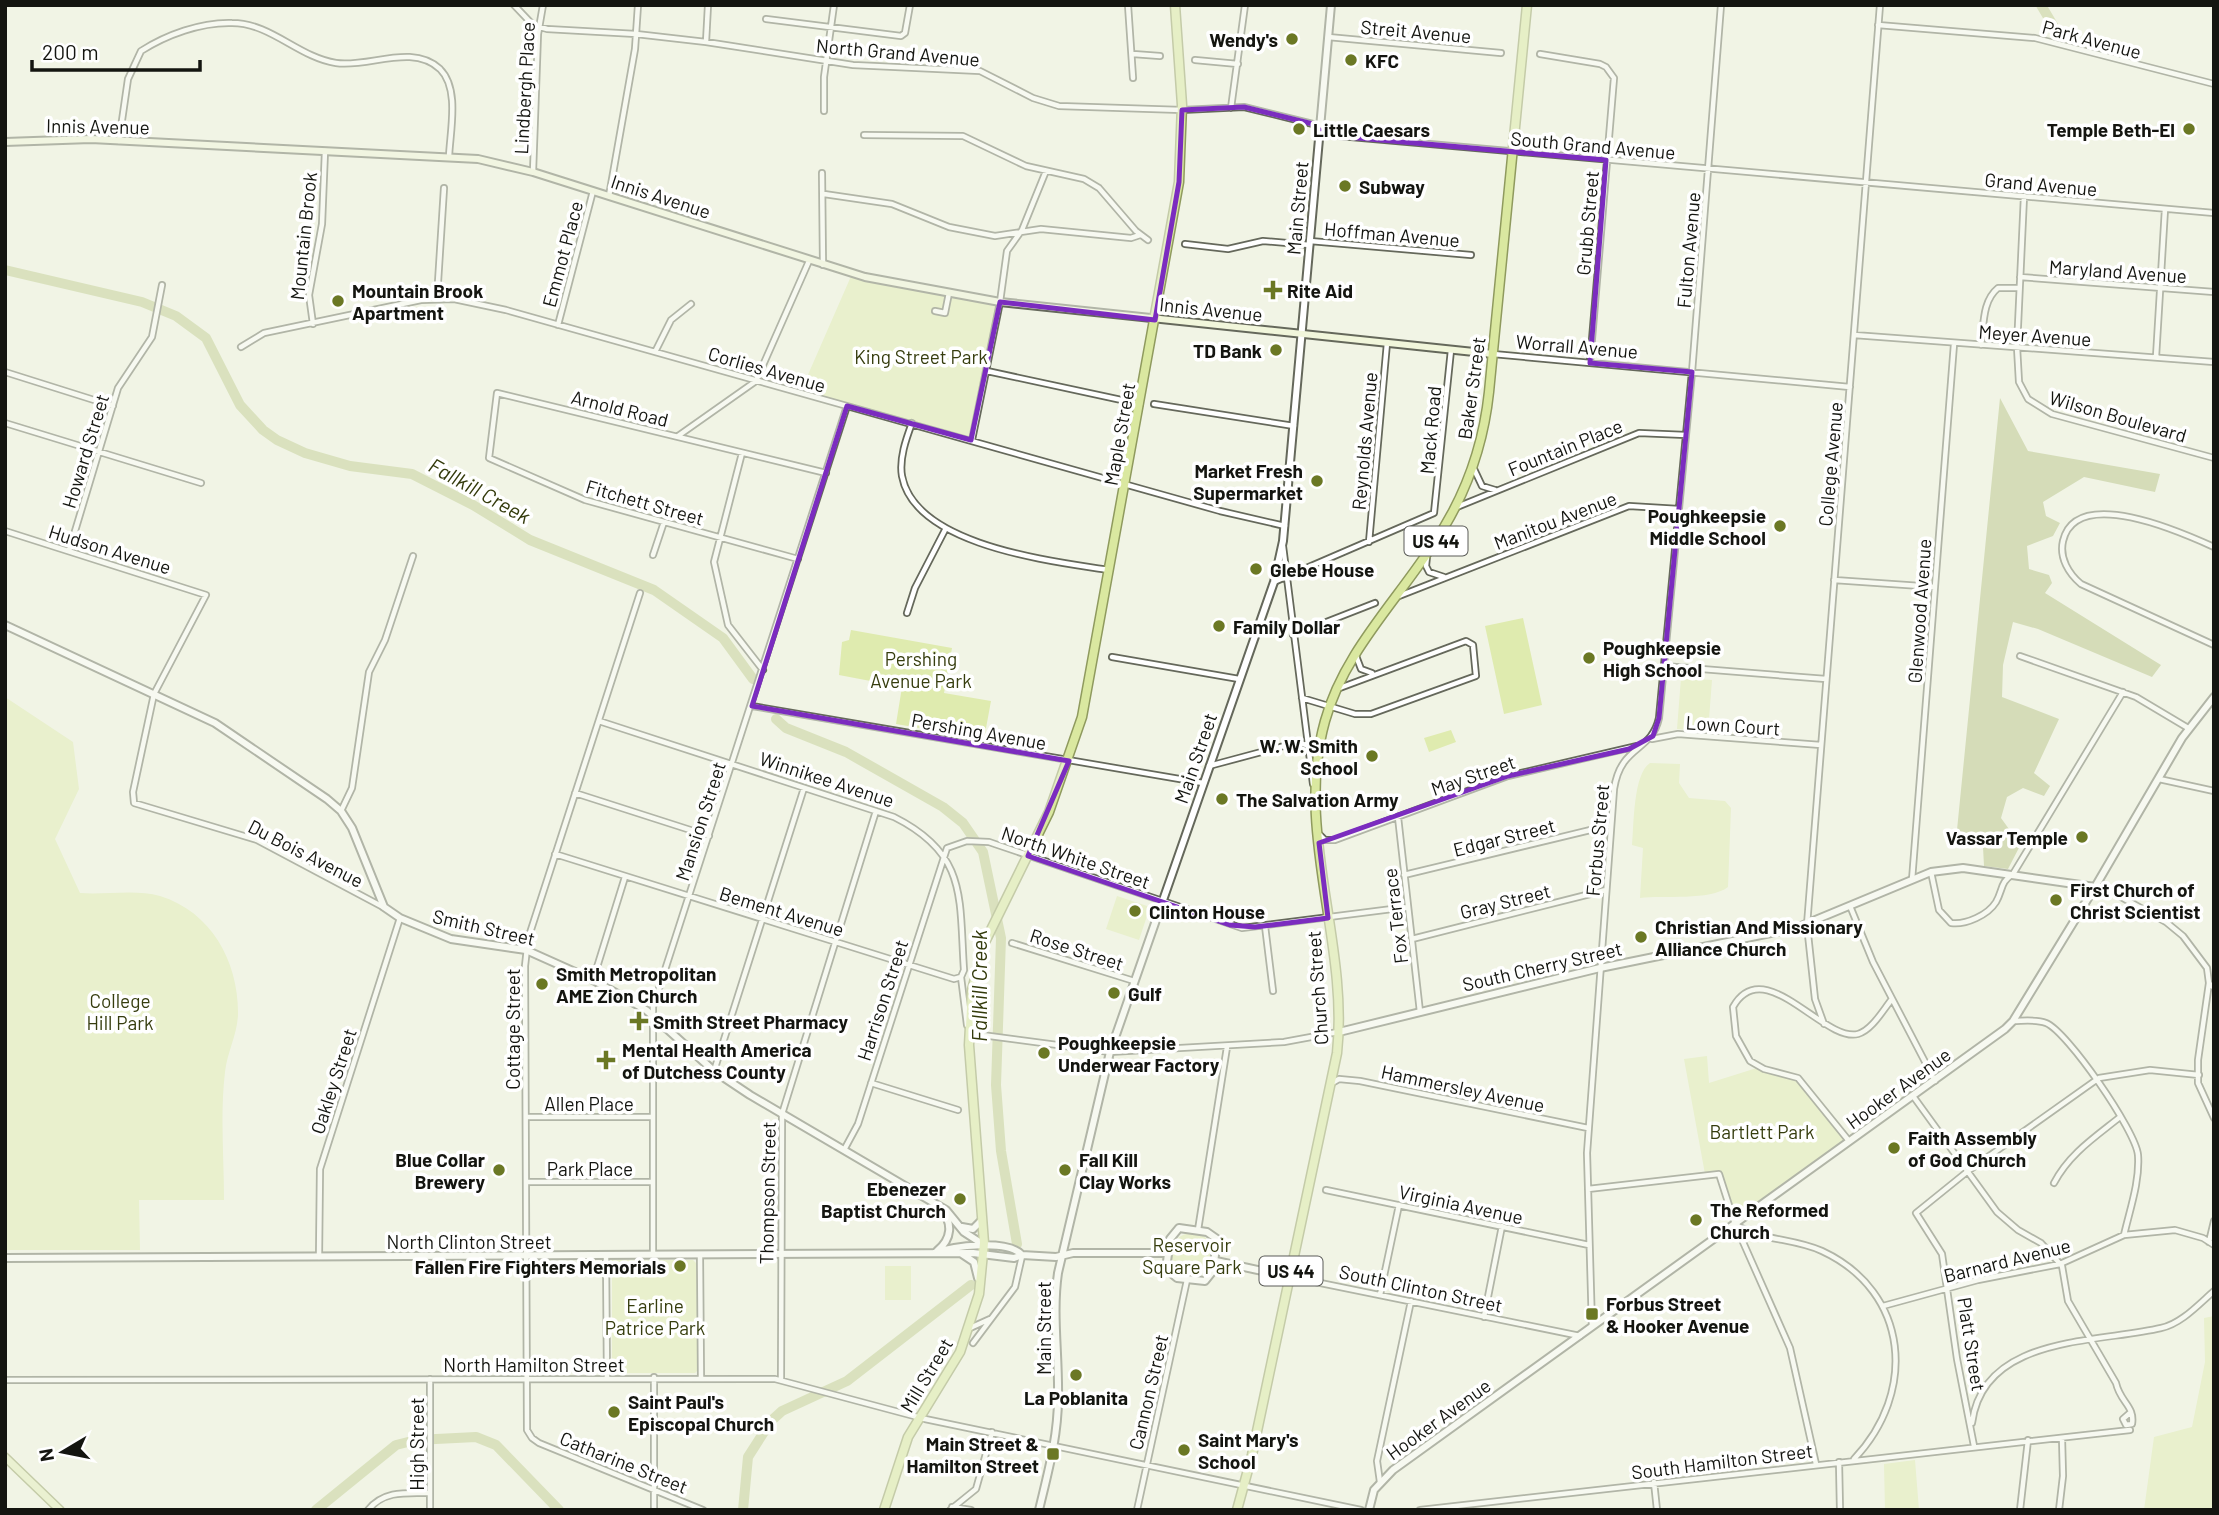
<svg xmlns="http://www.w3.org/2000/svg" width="2219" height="1515" font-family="Barlow,sans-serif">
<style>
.green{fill:#dfebaf}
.forest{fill:#b3bf82}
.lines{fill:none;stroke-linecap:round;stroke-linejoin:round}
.river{stroke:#bfcb8e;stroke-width:10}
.minor-casing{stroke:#65685b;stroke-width:8}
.tertiary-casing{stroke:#65685b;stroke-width:10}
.secondary-casing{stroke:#65685b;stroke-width:10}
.primary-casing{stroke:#8f9a5e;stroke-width:10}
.trunk-casing{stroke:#8f9a5e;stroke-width:11}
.minor{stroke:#fff;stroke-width:4.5}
.tertiary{stroke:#fff;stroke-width:6}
.secondary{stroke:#f1f6db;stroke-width:6}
.primary{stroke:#e3eeb8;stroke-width:7}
.trunk{stroke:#dae8a0;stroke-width:8}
.marked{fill:none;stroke:#7b2cbf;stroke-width:5;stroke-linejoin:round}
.poi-dot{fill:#6b7824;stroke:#fff;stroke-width:2.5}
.labels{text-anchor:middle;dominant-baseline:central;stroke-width:7;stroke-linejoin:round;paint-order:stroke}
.shield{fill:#fff;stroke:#5a5b58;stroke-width:2}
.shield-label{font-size:18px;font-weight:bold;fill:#141510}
.street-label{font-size:19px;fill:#141510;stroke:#fff}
.poi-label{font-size:19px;font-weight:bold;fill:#141510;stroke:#fff;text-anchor:start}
.park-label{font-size:19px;fill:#363d0e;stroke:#fff}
.water-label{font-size:21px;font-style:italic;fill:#333a0b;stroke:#fff}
</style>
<rect width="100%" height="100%" fill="#f1f4e5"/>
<!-- green -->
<path class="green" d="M852,274L1000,302L971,440L800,393Z
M1523,618L1542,705L1504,714L1485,626Z
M851,630L952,648L944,693L991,701L984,739L896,724L902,687L839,675L842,642L849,640Z
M1681,678L1712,680L1708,732L1677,729Z
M5,697L73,742L79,789L55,839L80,893C105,895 136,889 160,896C212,912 239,963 238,1015C237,1035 227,1053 225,1072C220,1114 224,1158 224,1200H139L140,1250H5Z
M1451,730L1456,742L1429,752L1424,738Z
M1650,763L1680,764L1679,783L1689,798L1725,801L1731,808L1728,887C1710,901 1663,895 1640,898L1643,848L1632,845C1634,825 1633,774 1650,763Z
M1117,896L1150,907L1139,940L1106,929Z
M1707,1056L1709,1083L1760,1067L1795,1077L1849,1142L1735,1224L1719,1174H1705L1684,1059Z
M1170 1255a22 22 0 1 1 44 0a22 22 0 1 1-44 0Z
M612,1260H693L697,1264L698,1370L695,1373H617L612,1368Z
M885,1266H911V1300H885Z
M2214,1316V1510H2144L2154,1437L2192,1427L2205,1362L2204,1318Z
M1915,1460L1919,1510H1885L1884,1464Z"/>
<!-- forest -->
<path class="forest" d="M2000,398L2028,451L2160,474L2155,492L2084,477L2043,502L2046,516L2060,523L2053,536L2027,546L2029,569L2049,575L2052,583L2045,593L2161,665L2152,677L2038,629L2013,622L2003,665L2002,697L2059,719L2034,773L2050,786L2044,796L2023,788L2007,797L2001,818L2014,836L2023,840L2008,869L1984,866L1983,847L1956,840Z"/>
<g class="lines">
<!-- river -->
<path class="river" d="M2041,5L2057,32
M5,270L142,302L176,316L206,338L240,405L263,430L277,440L305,453L350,466L412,474L473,505L530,540L654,590L723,638L753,679
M776,719L786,728L846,752L943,807L963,823L983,852L1001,938L996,1085L1001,1151L1017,1244
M316,1510L396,1445L416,1440L476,1437L496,1445L559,1510
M743,1510L748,1457L771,1421L782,1411L847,1381L971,1285"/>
<!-- minor casing -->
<g class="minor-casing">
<path id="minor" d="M514,5L533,25L547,29L636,34L706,42L853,65L980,71L1033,98L1059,106L1182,110L1244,107L1313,124L1328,135L2214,213
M1128,5L1133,78
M766,19L901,36L905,33L910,5
M1878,25L2035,38L2214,84
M1328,37L1501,53
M706,42L708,5
M1133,54L1160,56
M1540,54L1600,64L1606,67L1614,78L1590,363
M1195,60L1238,64
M1231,108L1245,5
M824,111V77L834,5
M864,135L963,136L1026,166L1084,179L1099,188L1136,231L1148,240
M119,141L128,79L141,51C166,35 201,22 232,23C271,23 298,57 336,63C369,68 412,43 440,69C460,89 450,131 449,157
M533,172L538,34L543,5
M822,173L823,265
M824,194L892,204L949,227L995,236L1041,229L1131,238L1140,235
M609,196L635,49L638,5
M2024,196L2017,347L2019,382L2028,399L2052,414L2214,458
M1310,241L1471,255
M1185,244L1228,249L1263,241L1310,245
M2020,277L2214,292
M437,298L444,188
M935,311L945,313L949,293
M313,324L309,295L322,224L325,151
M558,325L593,191
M1854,335L2214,362
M1981,345C1984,325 1982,301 1998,288H2019
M241,347L264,333L421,300L454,299L506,310L1220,511L1285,526
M655,352L671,320L691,304
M1493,354L1850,387
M2156,357L2165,209
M987,371L1140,404
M5,372L113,406
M1154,404L1294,426
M5,423L201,483
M912,423C906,439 899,459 902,476C915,546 1052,561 1108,570
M678,436L756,381L809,261
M972,440L1000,302L1007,251L1022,230L1046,171
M742,453L714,562L728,625L763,670
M1474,469L1482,486L1495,490
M1457,507L1639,433L1686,435
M5,531L206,595L154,694L133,792L134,803L257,840L383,907
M1369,542L1387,343
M1283,546L1313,784
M2214,547C2181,532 2076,485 2063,541C2059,558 2069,574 2081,584L2214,645
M69,551L118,388L152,337L162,285
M653,555L664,522
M1427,556L1426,566L1429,572L1444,577
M798,559L585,500L489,458L497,393L826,473
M1834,580L1935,587
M1274,582L1434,513L1451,350
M640,593L528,939L525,966L527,1430L532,1438L539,1443L703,1510
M1399,596L1629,506L1679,509
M907,613L915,588L946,528
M1293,635L1375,603
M1356,656L1361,669L1372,673
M2020,656L2136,697L2188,728
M1112,657L1239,679
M1664,666L1826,679
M1302,698L1355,714H1371L1476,676L1473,645L1466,641L1337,689
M752,706L1203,783
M599,721L894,817C968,854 959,898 964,970L961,977L967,1025
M1652,739L1678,734L1821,745
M1209,766L1299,742L1308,746
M2159,779L2214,791
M575,793L709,836
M341,811L352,788L369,672L385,640L413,556
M1398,817L1420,1012
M1318,833L1325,840H1335L1508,776L1637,746
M555,854L954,979L961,977
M1931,872L1939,910L1951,923C1966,925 1988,915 1996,902C2003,890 2000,882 2013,874L2123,692
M1404,875L1611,825
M1912,880L1954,344
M2095,887H2103L2166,922L2183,936L2207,968L2209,983L2214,988
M1850,906L1873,962L1935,1081
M1265,926L1273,991
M1412,939L1606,890
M1012,943L1134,981
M593,980L625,877
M2209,983L2198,1060V1083L2214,1118
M2013,1021C2023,1021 2036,1019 2046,1023C2067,1031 2136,1131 2138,1155C2140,1181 2130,1209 2124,1235
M1824,1024L1815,999L1807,925L1880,5
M970,1040L982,1035L1110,1052L1284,1042L1338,1032
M714,1071L804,788
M871,1083L958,1110
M1332,1083L1339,1079L1360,1081L1588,1128
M1913,1096L1997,1212L2018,1230L2041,1243L2062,1266L2068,1301L2116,1383C2120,1402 2135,1406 2132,1424L2126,1425L2123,1419L2131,1412
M526,1117H652
M1849,1141L1798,1078L1764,1069L1750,1061L1736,1036L1733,1007C1764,952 1824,1043 1858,1034C1872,1030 1883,1010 1892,999
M844,1150L858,1124L947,848L967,841L989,842L1242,928L1408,907
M526,1182H653
M2054,1183C2069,1154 2095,1137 2120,1117
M1588,1189L1719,1174L1735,1224L1790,1348L1816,1464
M1326,1190L1589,1245
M1736,1225C1762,1241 1794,1238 1822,1251C1910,1292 1917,1393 1854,1459
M1198,1230L1227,1047
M2209,1242L2214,1221
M653,1255V1007L847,406
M606,1256L607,1378
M700,1256L701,1378
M319,1257L320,1169L400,918
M1291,1277L1580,1336
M1380,1295L1399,1205
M1883,1306L1978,1280L2060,1264L2124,1235L2175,1230L2203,1238L2214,1245
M1484,1317L1502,1226
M1592,1327L1587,1153L1614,789C1621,744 1651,753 1659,718L1692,372L1721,5
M970,1328L990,1319
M973,1343L1015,1287L1022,1256
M654,1377V1510
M5,1380L775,1379L925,1419L1361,1510
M781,1380L782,1114L876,811
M1972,1423C1983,1335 2098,1343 2161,1328C2181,1324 2199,1304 2214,1291
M1974,1446L1957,1359L1942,1254L1916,1213L1968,1171L2099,1078L2150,1070L2199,1075
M1839,1462L1840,1510
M1380,1482L1377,1461L1411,1301
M1654,1482L1657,1510
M952,1507L971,1510
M368,1510C384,1490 407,1493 430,1493
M430,1510V1379
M950,1510L976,1489L992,1432
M1137,1510L1187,1280
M1420,1510L2130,1430
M2020,1510L2028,1440
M2059,1510L2063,1476L2062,1438"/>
</g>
<!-- tertiary casing -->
<g class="tertiary-casing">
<path id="tertiary" d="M5,625L215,723L327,799L341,811L352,828L384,907L400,918L451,939L526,950L593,980L646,1010L714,1071L750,1095L946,1210L964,1232L984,1245
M1339,1032L1600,968L1796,928L1931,872L1963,868L2095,887
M962,1227L973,1229L982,1220
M1179,1228L1207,1232L1217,1239L1213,1271L1205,1281L1177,1278L1166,1269L1170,1239Z
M937,1251C952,1239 953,1223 941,1209
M934,1253C953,1246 1008,1239 1022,1255
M962,1254L974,1262L978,1278
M5,1258L973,1253L1014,1258L1022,1255L1056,1257L1073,1253H1166
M1216,1261L1290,1277
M1039,1510C1048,1472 1058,1437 1058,1398C1059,1356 1052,1314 1058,1273L1110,1052L1274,582L1283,541L1331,5
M1369,1510L1374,1490L1393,1470L2005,1029L2013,1021L2095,887L2182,738L2214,697"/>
</g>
<!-- secondary casing -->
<g class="secondary-casing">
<path id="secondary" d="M5,142L91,139L478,159L533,172L865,277L1000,302L1493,354"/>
</g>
<!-- primary casing -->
<g class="primary-casing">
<path id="primary" d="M5,1457L60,1510"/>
</g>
<!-- trunk casing -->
<g class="trunk-casing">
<path id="trunk" d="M884,1510L908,1437L960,1352L979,1294L984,1243L969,1045L972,990L985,942L1049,812L1082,717L1179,182L1182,105L1175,5
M1237,1510L1252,1455L1337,1053C1349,942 1294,831 1325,721C1343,655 1393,605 1430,549C1463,502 1483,449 1489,392L1527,5"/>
</g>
<!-- minor -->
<use href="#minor" class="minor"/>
<!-- tertiary -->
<use href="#tertiary" class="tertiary"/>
<!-- secondary -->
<use href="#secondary" class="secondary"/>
<!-- primary -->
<use href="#primary" class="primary"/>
<!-- trunk -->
<use href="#trunk" class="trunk"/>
</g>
<!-- marked area -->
<path d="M0 0H2219V1515H0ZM1244,107L1313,124L1325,135L1606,160L1590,363L1692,372L1659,718L1653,736L1629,749L1508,776L1319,843L1328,918L1255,927L1230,925L1028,856L1069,761L752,706L847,406L971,440L1000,302L1155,320L1179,182L1182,110Z" fill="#f1f4e5" fill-opacity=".55" fill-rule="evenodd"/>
<path class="marked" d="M1244,107L1313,124L1325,135L1606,160L1590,363L1692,372L1659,718L1653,736L1629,749L1508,776L1319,843L1328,918L1255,927L1230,925L1028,856L1069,761L752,706L847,406L971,440L1000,302L1155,320L1179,182L1182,110Z"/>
<!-- markers -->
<g class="poi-dot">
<circle cx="1292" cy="39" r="7"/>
<circle cx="1351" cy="60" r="7"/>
<circle cx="1299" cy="129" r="7"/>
<circle cx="2189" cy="129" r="7"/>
<circle cx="1345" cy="186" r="7"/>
<path d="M1269.5 279.5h7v7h7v7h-7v7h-7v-7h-7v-7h7z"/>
<circle cx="338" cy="301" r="7"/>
<circle cx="1276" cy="350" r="7"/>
<circle cx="1317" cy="481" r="7"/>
<circle cx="1780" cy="526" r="7"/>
<circle cx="1256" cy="569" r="7"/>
<circle cx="1219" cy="626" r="7"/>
<circle cx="1589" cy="658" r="7"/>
<circle cx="1372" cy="756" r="7"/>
<circle cx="1222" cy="799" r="7"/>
<circle cx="2082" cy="837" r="7"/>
<circle cx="2056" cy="900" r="7"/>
<circle cx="1135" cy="911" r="7"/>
<circle cx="1641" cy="937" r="7"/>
<circle cx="542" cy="984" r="7"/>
<circle cx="1114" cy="993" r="7"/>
<path d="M635.5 1010.5h7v7h7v7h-7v7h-7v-7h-7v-7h7z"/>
<circle cx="1044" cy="1053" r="7"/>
<path d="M602.5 1049.5h7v7h7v7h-7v7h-7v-7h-7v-7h7z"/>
<circle cx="1894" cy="1148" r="7"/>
<circle cx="499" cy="1170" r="7"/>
<circle cx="1065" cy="1170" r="7"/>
<circle cx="960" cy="1199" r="7"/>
<circle cx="1696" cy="1220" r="7"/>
<circle cx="680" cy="1266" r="7"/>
<rect x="1585" y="1307" width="14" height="14" rx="3.5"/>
<circle cx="1076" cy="1375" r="7"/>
<circle cx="614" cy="1412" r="7"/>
<circle cx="1184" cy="1450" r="7"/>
<rect x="1046" y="1447" width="14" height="14" rx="3.5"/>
</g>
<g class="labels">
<!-- shield labels -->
<g class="shield">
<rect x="1404.5" y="526.5" width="63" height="29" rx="5"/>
<rect x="1259.5" y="1256.5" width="63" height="29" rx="5"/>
</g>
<g class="shield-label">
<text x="1436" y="541">US 44</text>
<text x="1291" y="1271">US 44</text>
</g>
<!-- street labels -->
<g class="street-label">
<text transform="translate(1416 31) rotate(5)">Streit Avenue</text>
<text transform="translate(2092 39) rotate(15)">Park Avenue</text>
<text transform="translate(898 52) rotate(5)">North Grand Avenue</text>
<text transform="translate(524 88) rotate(-87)">Lindbergh Place</text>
<text transform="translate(98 126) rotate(1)">Innis Avenue</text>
<text transform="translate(1593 145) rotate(5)">South Grand Avenue</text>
<text transform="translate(2041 184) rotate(5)">Grand Avenue</text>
<text transform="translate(661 196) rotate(18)">Innis Avenue</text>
<text transform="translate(1297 208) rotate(-85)">Main Street</text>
<text transform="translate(1587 223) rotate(-85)">Grubb Street</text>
<text transform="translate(1392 234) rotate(5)">Hoffman Avenue</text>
<text transform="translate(303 236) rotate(-84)">Mountain Brook</text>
<text transform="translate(1688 250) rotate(-85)">Fulton Avenue</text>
<text transform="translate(562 254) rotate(-75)">Emmot Place</text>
<text transform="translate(2118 271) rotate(4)">Maryland Avenue</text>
<text transform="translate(1211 309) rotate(6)">Innis Avenue</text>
<text transform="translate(2035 335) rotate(4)">Meyer Avenue</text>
<text transform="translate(1577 346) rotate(5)">Worrall Avenue</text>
<text transform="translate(767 369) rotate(16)">Corlies Avenue</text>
<text transform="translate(1471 388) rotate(-82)">Baker Street</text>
<text transform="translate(620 408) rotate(14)">Arnold Road</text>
<text transform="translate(2118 416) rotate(16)">Wilson Boulevard</text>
<text transform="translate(1430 430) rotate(-85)">Mack Road</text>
<text transform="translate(1119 434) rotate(-80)">Maple Street</text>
<text transform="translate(1364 441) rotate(-85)">Reynolds Avenue</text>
<text transform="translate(1565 447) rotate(-22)">Fountain Place</text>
<text transform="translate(85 451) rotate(-73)">Howard Street</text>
<text transform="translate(1830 464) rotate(-85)">College Avenue</text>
<text transform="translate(645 502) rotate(16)">Fitchett Street</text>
<text transform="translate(1555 520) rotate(-21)">Manitou Avenue</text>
<text transform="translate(110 549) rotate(17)">Hudson Avenue</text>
<text transform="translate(1919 611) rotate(-86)">Glenwood Avenue</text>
<text transform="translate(1733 725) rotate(4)">Lown Court</text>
<text transform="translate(979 731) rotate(10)">Pershing Avenue</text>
<text transform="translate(1195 758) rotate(-71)">Main Street</text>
<text transform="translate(1473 775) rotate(-19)">May Street</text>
<text transform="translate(827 779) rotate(18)">Winnikee Avenue</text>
<text transform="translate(700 821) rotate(-72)">Mansion Street</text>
<text transform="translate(1504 837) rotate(-14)">Edgar Street</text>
<text transform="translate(1597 840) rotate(-85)">Forbus Street</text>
<text transform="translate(306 853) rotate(27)">Du Bois Avenue</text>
<text transform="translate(1076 857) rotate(19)">North White Street</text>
<text transform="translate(1505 901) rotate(-14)">Gray Street</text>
<text transform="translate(782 911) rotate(17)">Bement Avenue</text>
<text transform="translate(1395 916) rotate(-97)">Fox Terrace</text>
<text transform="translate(484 927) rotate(13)">Smith Street</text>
<text transform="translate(1077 949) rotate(18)">Rose Street</text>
<text transform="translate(1542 966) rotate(-13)">South Cherry Street</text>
<text transform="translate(1317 988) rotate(-94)">Church Street</text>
<text transform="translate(882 1000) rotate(-72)">Harrison Street</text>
<text transform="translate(512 1029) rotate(-90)">Cottage Street</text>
<text transform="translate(333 1081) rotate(-72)">Oakley Street</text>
<text transform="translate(1463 1088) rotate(12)">Hammersley Avenue</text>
<text transform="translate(1898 1088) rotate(-36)">Hooker Avenue</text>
<text x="589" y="1103">Allen Place</text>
<text x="590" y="1168">Park Place</text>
<text transform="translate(767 1193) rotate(-89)">Thompson Street</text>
<text transform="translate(1461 1204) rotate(12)">Virginia Avenue</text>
<text x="469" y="1241">North Clinton Street</text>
<text transform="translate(2007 1260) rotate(-14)">Barnard Avenue</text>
<text transform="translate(1421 1288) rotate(12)">South Clinton Street</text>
<text transform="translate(1043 1328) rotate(-90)">Main Street</text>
<text transform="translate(1972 1344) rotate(81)">Platt Street</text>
<text x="534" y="1364">North Hamilton Street</text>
<text transform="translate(926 1375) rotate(-59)">Mill Street</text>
<text transform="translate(1148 1392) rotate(-77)">Cannon Street</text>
<text transform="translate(1438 1419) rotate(-36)">Hooker Avenue</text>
<text transform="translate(416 1444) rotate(-90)">High Street</text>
<text transform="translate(1722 1461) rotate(-7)">South Hamilton Street</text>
<text transform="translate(624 1462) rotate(22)">Catharine Street</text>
</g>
<!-- poi labels -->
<g class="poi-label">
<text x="1278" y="39" text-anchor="end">Wendy's</text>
<text x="1365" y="60">KFC</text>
<text x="1313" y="129">Little Caesars</text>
<text x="2175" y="129" text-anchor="end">Temple Beth-El</text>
<text x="1359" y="186">Subway</text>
<text x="352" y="290">Mountain Brook<tspan x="352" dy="22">Apartment</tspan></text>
<text x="1287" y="290">Rite Aid</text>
<text x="1262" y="350" text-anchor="end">TD Bank</text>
<text x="1303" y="470" text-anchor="end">Market Fresh<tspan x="1303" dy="22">Supermarket</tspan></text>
<text x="1766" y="515" text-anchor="end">Poughkeepsie<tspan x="1766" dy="22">Middle School</tspan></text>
<text x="1270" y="569">Glebe House</text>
<text x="1233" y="626">Family Dollar</text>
<text x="1603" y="647">Poughkeepsie<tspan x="1603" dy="22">High School</tspan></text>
<text x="1358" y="745" text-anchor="end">W. W. Smith<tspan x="1358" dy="22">School</tspan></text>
<text x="1236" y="799">The Salvation Army</text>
<text x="2068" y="837" text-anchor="end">Vassar Temple</text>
<text x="2070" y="889">First Church of<tspan x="2070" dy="22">Christ Scientist</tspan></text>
<text x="1149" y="911">Clinton House</text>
<text x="1655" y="926">Christian And Missionary<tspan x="1655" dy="22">Alliance Church</tspan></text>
<text x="556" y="973">Smith Metropolitan<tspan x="556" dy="22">AME Zion Church</tspan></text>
<text x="1128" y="993">Gulf</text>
<text x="653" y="1021">Smith Street Pharmacy</text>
<text x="1058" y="1042">Poughkeepsie<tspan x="1058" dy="22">Underwear Factory</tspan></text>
<text x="622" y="1049">Mental Health America<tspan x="622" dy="22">of Dutchess County</tspan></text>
<text x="1908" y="1137">Faith Assembly<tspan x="1908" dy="22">of God Church</tspan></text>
<text x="485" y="1159" text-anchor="end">Blue Collar<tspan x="485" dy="22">Brewery</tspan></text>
<text x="1079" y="1159">Fall Kill<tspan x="1079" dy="22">Clay Works</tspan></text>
<text x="946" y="1188" text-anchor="end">Ebenezer<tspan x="946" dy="22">Baptist Church</tspan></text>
<text x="1710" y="1209">The Reformed<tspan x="1710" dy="22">Church</tspan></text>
<text x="666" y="1266" text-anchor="end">Fallen Fire Fighters Memorials</text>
<text x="1606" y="1303">Forbus Street<tspan x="1606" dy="22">&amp; Hooker Avenue</tspan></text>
<text x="1076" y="1397" text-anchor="middle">La Poblanita</text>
<text x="628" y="1401">Saint Paul's<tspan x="628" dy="22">Episcopal Church</tspan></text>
<text x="1198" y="1439">Saint Mary's<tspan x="1198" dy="22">School</tspan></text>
<text x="1039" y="1443" text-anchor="end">Main Street &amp;<tspan x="1039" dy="22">Hamilton Street</tspan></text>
</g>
<!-- park labels -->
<g class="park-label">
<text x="921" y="356">King Street Park</text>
<text x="921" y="658">Pershing<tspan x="921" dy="22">Avenue Park</tspan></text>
<text x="120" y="1000">College<tspan x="120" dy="22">Hill Park</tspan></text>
<text x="1762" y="1131">Bartlett Park</text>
<text x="1192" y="1244">Reservoir<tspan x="1192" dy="22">Square Park</tspan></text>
<text x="655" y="1305">Earline<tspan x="655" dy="22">Patrice Park</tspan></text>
</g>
<!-- water labels -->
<g class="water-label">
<text transform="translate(480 490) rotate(29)">Fallkill Creek</text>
<text transform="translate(978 986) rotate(-90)">Fallkill Creek</text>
</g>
</g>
<!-- border -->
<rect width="2219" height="1515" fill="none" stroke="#141510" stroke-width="14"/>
<!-- north arrow -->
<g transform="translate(63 1452) rotate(260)" stroke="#ffffff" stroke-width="5" paint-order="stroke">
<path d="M0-5L12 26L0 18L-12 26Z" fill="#141510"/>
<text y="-10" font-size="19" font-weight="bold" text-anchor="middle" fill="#141510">N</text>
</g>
<!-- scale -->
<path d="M32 60v10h168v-10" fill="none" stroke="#141510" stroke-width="3.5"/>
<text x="42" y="60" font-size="21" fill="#141510" stroke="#ffffff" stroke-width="5" paint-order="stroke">200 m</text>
</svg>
